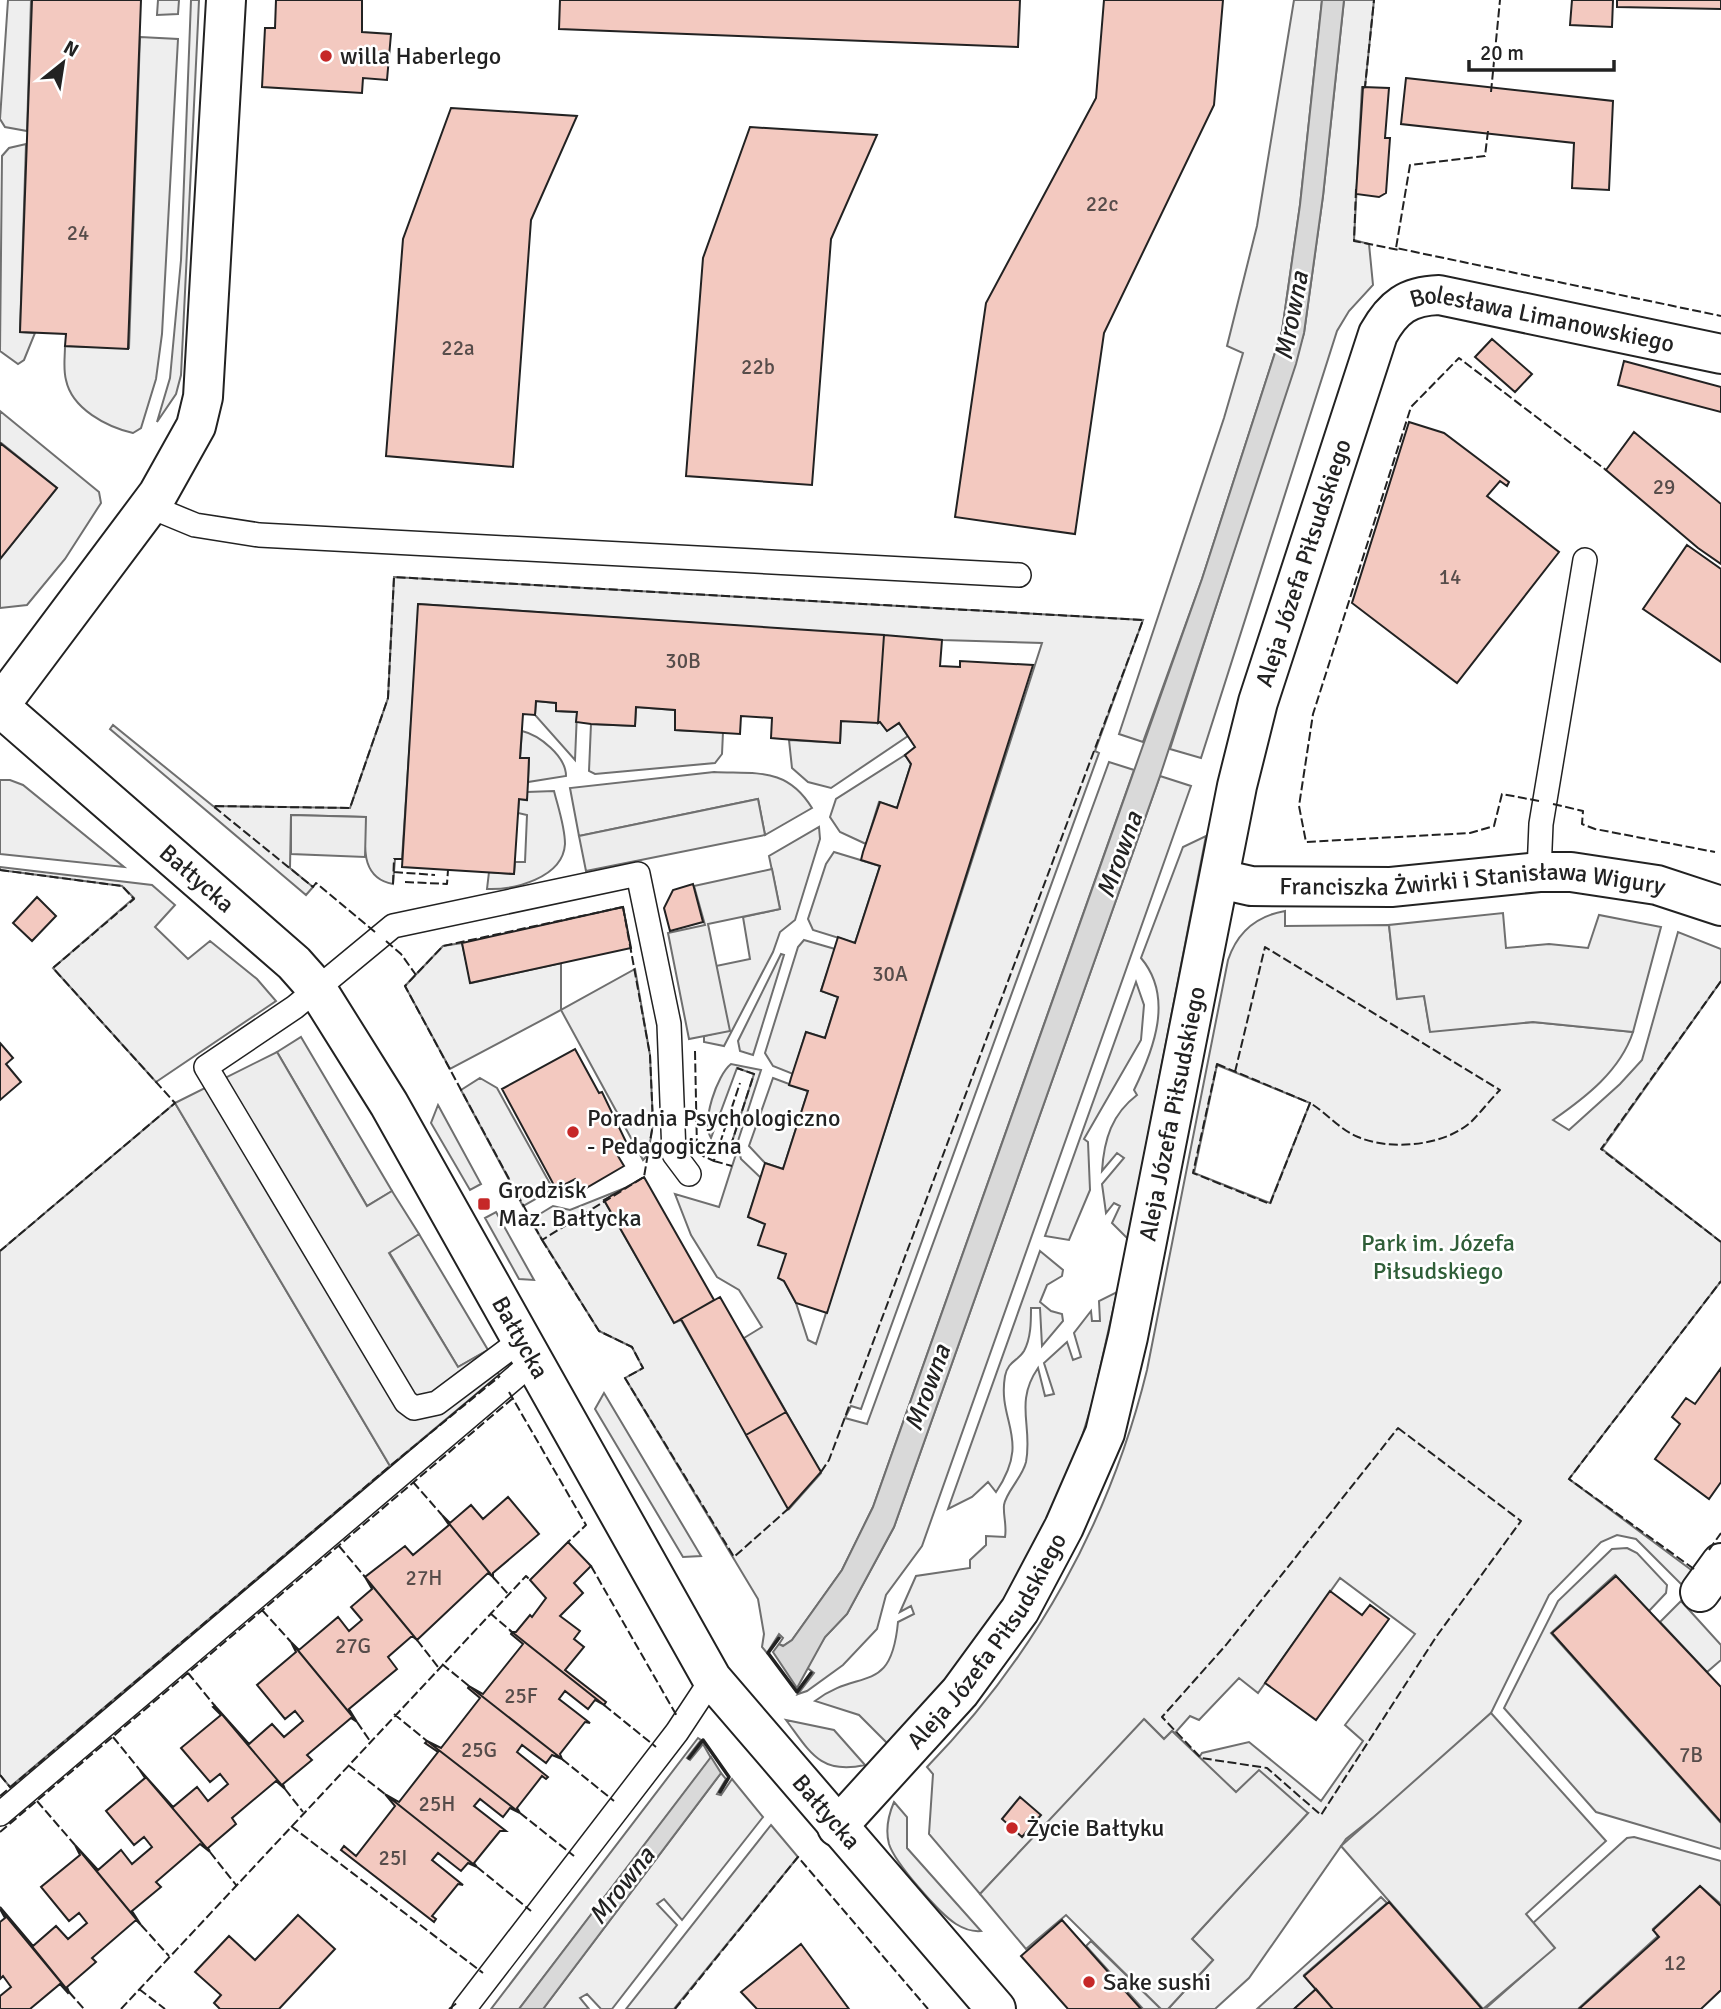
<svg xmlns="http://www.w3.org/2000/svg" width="1721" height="2009" font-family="Signika,sans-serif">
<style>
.green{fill:#eee;stroke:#6f6f6f;stroke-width:2;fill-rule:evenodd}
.parking{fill:#ededed;stroke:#6f6f6f;stroke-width:2}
.water{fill:#d9d9d9;stroke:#6f6f6f;stroke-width:2}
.building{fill:#f3c9c0;stroke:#222;stroke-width:2}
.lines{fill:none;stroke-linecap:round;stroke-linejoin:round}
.lane-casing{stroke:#222;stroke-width:26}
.street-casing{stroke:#222;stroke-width:42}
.secondary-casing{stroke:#222;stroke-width:42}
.lane{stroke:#fff;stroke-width:23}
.street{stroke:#fff;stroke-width:38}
.secondary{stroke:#fff;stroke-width:38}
.fence{stroke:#222;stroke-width:2;stroke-dasharray:9 3.5;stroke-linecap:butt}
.wall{stroke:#222;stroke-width:3.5}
.poi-dot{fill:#c62828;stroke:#fff;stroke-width:2.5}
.labels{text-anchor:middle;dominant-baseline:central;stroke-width:5;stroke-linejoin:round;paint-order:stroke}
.number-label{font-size:21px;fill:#564c4a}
.poi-label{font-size:24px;fill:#222;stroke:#fff;text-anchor:start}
.street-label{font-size:24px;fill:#222;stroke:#fff}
.park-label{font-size:24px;fill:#2f5e38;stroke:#fff}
.water-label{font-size:26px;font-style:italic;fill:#222;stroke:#fff}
</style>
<rect width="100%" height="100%" fill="#fff"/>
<!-- green -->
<path class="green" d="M8,0H31L27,131L5,127L0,119Z
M158,0H179L178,14L157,15Z
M191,0H199L198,22L181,375L176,394L157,422L170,378L181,260Z
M1294,0H1322L1300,205L1282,331L1202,579L1143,742L1119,734L1224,418L1243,353L1227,346L1257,226Z
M1344,0H1374L1365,87H1362L1354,240L1369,244L1373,285L1349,311L1337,331L1201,758L1170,749L1304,333L1323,196Z
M140,37L178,39L162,334L156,379L141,428L133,433C107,427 72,409 66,380C63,369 65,357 65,346L129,348Z
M26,144L20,332L35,333L24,360L18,364L0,351L2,156L9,148Z
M0,411L99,492L101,503L65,559L27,605L0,608V559L57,488L0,442Z
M394,577L1143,620L1095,751L1099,753L861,1409L851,1406L845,1418L867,1424L1109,762L1134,770L873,1507L842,1570L792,1640L783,1646L779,1644L783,1638L779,1634L767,1653L762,1647L764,1634L758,1599L625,1378L643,1368L632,1347L599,1331L530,1220L553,1206L570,1210L625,1188L604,1200L674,1323L681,1320L789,1509L821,1473L744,1338L762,1327L739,1290L717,1277L691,1235L675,1194L719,1207L736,1154L729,1151L754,1074L737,1068L711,1138C701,1122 717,1075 731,1064L761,1070L737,1144L741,1159L761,1178L748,1217L765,1224L786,1254L784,1281L796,1303L808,1340L816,1344L1042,643L942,640L419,604L402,859H395L393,884C359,878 365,843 365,817L291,815L290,868L313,887L306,895L110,729L113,725L213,806L350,808L388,698Z
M536,701L556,703V711L577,712L575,760L535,715Z
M636,707L675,710V730L723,732L722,754L715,763L595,774L589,771L591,724L635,726Z
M841,721L880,722L887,731L899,723L908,736L831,788L808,782L792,768L789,740L840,743Z
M522,731C539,735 566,756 566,776L528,782L529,758H520Z
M905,755L911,764L897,808L879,802L866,844L840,832L830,817L836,799Z
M714,772C757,774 787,767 812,808L765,835L758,799L579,836L570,788Z
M1160,776L1191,786L922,1546L886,1595L877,1629L843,1665L807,1691L798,1694L814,1673L806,1667L825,1637L847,1614L894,1527Z
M0,780H10L23,785L124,867L0,854Z
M554,791C558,807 565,827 565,844C563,878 514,890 487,889L489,872L514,874L515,862H525L527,815L518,813L519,799L526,800L527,792Z
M819,827L820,839L795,920L780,932L773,952L724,1046L704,1042V1036L729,1030L716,966L750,959L743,917L780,909L769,856Z
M1206,836L1128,1239L1112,1223L1120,1206L1114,1203L1106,1213L1102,1184L1124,1158L1117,1153L1102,1171C1104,1139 1112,1114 1137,1095L1134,1090C1154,1049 1174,997 1141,958L1183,847Z
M834,852L880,866L855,943L813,930L808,919L826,864Z
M0,867L152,885L175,905L155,927L188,959L210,941L257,979L276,1001L156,1082L53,968L134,898L122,886L0,870Z
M1285,911V926L1389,925L1397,999L1424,995L1430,1031L1533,1022L1633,1032C1620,1071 1586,1097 1553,1120L1569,1130L1620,1084L1642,1060L1678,932L1721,949V981L1602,1149L1721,1242V1281L1569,1479L1694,1572L1684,1587L1636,1539L1617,1535L1601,1542L1549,1595L1491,1713L1404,1793L1346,1839L1249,1978L1215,2009H1168L1213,1960L1192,1939L1308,1813L1236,1792L1198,1759L1202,1753L1249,1742L1321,1801L1363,1741L1345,1725L1415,1634L1340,1578L1258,1693L1239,1678L1199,1720L1190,1716L1175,1733L1172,1731L1164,1739L1145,1720L980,1894L929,1834L933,1774L927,1767C1035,1656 1110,1521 1147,1370L1228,960C1237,933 1256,916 1285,911ZM1217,1065L1310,1103L1270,1203L1194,1173Z
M804,940L835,949L821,991L838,997L825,1038L806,1032L793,1074L773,1066L765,1053L798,947Z
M462,943L471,983L561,963V1010L450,1069L405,986L443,946Z
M781,954L784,955L753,1055L740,1051L738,1041Z
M1136,982L1144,1005L1141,1040L1084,1139L1088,1142L1090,1190L1069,1240L1045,1236Z
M301,1037L392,1191L367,1206L277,1052Z
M480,1078L497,1088L553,1189L523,1206L461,1090Z
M773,1078L808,1091L783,1169L765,1163L749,1146Z
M175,1103L390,1466L10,1787L0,1775V1251Z
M438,1105L481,1184L470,1190L431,1123Z
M496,1212L534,1280L519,1279L485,1218Z
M419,1234L488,1350L458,1367L389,1252Z
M1040,1251L1063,1270L1062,1276L1047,1285L1040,1302L1051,1311L1062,1314L1063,1321L1042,1346L1040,1308H1031C1031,1322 1031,1338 1024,1351C1018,1361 1008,1361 1005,1376C997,1423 1032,1438 996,1492L988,1482L972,1497L948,1509Z
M1117,1292L1092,1404L1080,1443L1043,1529L1000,1606L956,1672L889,1745L859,1715L815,1701C859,1667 891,1697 898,1622L914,1614L911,1606L900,1612L916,1576L970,1568V1560L986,1545V1536L1005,1537C1007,1526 1003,1515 1004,1505C1006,1492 1022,1478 1026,1462C1033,1426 1014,1403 1038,1368L1045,1396L1054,1394L1044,1363L1067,1342L1073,1360L1081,1357L1074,1333L1091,1311L1092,1321H1100L1099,1301Z
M604,1393L701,1556L683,1557L595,1409Z
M1627,1548L1637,1553L1667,1585L1666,1593L1649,1611L1615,1575L1551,1633L1721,1823V1849L1596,1812L1504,1708L1558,1601L1612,1549Z
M1681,1601L1721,1645V1660L1707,1672L1660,1622Z
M786,1720L834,1730L865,1765C820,1775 810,1752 786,1720Z
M698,1738L701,1740L687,1758L690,1760L703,1744L711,1758L519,2009H491Z
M721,1773L726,1779L717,1794L721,1795L732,1779L763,1817L682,1920L664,1899L657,1904L677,1925L612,2009H601L587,1994L580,1998L589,2009H543Z
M894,1802L907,1817V1848L981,1931C971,1932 964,1929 956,1924C939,1913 895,1863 889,1844C885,1829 888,1816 894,1802Z
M771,1825L798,1857L674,2009H626Z
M1634,1837L1721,1861V1904L1700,1886L1653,1929L1658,1936L1578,2009H1485L1554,1948L1533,1923L1627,1838Z
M1381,1897L1387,1903L1304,1975L1316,1989L1294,2009H1257Z
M1091,1941L1161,2009H1143L1086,1946Z"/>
<!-- parking -->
<path class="parking" d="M758,799L765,835L586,871L579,836Z
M291,815L366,817L365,857L291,854Z
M772,869L780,909L708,924L730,1031L689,1039L668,933L705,925L694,886Z
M1503,913L1506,948L1549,944L1588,948L1599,915L1661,927L1633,1032L1533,1022L1430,1032L1424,996L1397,999L1389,925Z
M635,969L650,1055L653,1124L648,1155L643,1160L561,1010Z
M277,1052L367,1206L392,1191L419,1234L389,1253L458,1367L488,1350L499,1375L390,1466L175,1103Z
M1491,1713L1606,1841L1526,1914L1555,1948L1483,2009L1341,1846Z
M1144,1719L1164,1739L1172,1731L1236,1792L1259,1770L1308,1813L1192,1939L1213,1960L1168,2009H1161L1066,1915L1026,1949L980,1894Z"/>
<!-- water -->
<path class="water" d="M1322,0H1344L1323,196L1304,333L1296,364L1160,776L894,1527L847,1614L825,1637L797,1688L773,1652L779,1644L783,1646L792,1640L842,1570L873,1507L1202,579L1282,331L1300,205Z
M711,1757L721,1773L543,2009H519Z"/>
<!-- building -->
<path class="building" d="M32,0H141L128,349L65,346L66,334L20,332Z
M276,0H362V32L391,34L387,80L363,78L362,93L262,87L265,28H275Z
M560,0H1020L1018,47L559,29Z
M1104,0H1223L1214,105L1104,333L1075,534L955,517L986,303L1096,98Z
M1572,0H1613L1612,27L1570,25Z
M1617,0H1721V9L1617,7Z
M1406,78L1613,101L1609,190L1572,188L1574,143L1401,124Z
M1363,87L1389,88L1385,138H1390L1386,193L1379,197L1356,194Z
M451,108L577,116L531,220L513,467L386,456L403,239Z
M750,127L877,135L831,239L812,485L686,476L703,258Z
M1492,339L1532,374L1515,392L1475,357Z
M1624,361L1721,387V412L1618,385Z
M1409,422L1444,433L1509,482L1507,486L1500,481L1487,496L1559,552L1457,683L1352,603Z
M1634,432L1721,504V564L1698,548L1606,470Z
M0,443L57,488L0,559Z
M1687,545L1721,569V662L1643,609Z
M418,604L884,635L878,723L841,721L840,743L782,739L771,738L772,718L741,716L740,734L675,730V710L636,707L635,726L591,724L576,722L577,712L556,711V703L536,701L535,715L523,714L520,758H529L528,782L527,800L519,799L514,874L402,867Z
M884,635L942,640L940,666L960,667V661L1033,665L827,1313L796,1303L784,1281L778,1278L786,1254L758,1245L765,1224L748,1217L765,1163L783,1169L808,1091L789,1085L791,1078L806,1032L825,1038L838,997L821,991L838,937L855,943L880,866L861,860L863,852L880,802L897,808L911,764L905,755L915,747L899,723L887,731L880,722L878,723Z
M693,884L703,922L670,931L664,908L673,890Z
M37,897L56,916L32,941L13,923Z
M623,907L631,948L470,983L462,943Z
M0,1043L13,1058L6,1064L21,1082L0,1100Z
M575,1049L599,1093L602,1092L629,1148L618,1156L624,1166L581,1191L575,1179L556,1189L502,1089Z
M644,1177L714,1300L674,1323L604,1200Z
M720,1297L786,1412L746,1435L681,1319Z
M1721,1368V1482L1709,1499L1655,1459L1680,1424L1672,1417L1686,1398L1695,1404Z
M786,1412L821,1472L788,1509L746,1435Z
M508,1497L539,1534L493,1573V1577L442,1515L450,1523L471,1505L483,1519Z
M442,1515L493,1577L488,1573L417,1640L365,1577L405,1546L413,1555L449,1525Z
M568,1542L591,1566L574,1583L583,1593L560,1616L580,1631L574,1639L584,1647L565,1670L606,1702L604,1705L512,1632H516L530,1615L532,1617L546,1598L530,1580Z
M1616,1576L1721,1687V1822L1552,1633Z
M365,1577L417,1640L412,1636L388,1657L397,1669L349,1709L357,1722L291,1642L299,1650L338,1617L349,1631L362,1620L351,1607L372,1589Z
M1330,1591L1362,1615L1370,1605L1389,1619L1316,1720L1265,1683Z
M512,1632L604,1705L595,1700L588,1709L565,1691L559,1699L590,1723L585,1722L560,1754L562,1759L469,1686L483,1694L523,1644L511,1634Z
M291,1642L357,1722L351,1718L307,1755L312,1760L283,1784L285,1789L215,1706L249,1744L272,1724L284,1737L303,1721L295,1711L285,1719L257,1685L296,1652Z
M469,1686L562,1759L552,1755L546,1763L522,1745L517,1752L548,1777L546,1779L542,1776L517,1808L520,1813L427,1741L441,1748L480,1698L468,1688Z
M215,1706L285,1789L276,1781L232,1818L236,1824L208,1848L210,1852L139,1769L173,1807L197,1787L208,1801L228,1784L220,1774L210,1782L181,1748L221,1715L213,1707Z
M427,1741L520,1813L510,1808L503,1817L480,1799L474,1806L506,1831H500L474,1863L477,1867L385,1794L399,1802L438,1752L425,1743Z
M139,1769L210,1852L200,1844L156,1882L161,1887L132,1911L141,1925L75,1845L98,1870L121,1850L132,1864L152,1847L144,1837L134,1845L106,1811L145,1778Z
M385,1794L477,1867L468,1863L461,1871L438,1853L432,1860L463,1885L458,1884L432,1916L436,1919L434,1922L341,1850L344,1846L356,1856L395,1806Z
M1020,1797L1041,1815L1022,1837L1002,1819Z
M75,1845L141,1925L136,1920L92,1958L96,1962L67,1987L69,1992L0,1907L33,1946L56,1926L68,1939L87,1923L79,1913L69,1921L41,1887L80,1855Z
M1700,1886L1721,1906V1990L1701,2009H1579L1659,1937L1653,1930Z
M1389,1902L1482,2009H1333L1304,1976Z
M0,1909L69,1992L68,1993L60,1984L30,2009H0V1996L11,1987L3,1976L0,1979V1922L5,1918Z
M298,1915L335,1949L279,2009H220L214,2003L221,1995L195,1972L229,1936L255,1960Z
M1062,1920L1141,2009H1068L1021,1956Z
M801,1944L849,2009H757L741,1992Z
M1316,1989L1333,2009H1294Z"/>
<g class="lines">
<!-- lane casing -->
<g class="lane-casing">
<path id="lane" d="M149,506L195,525L259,535L1019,575
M1539,872L1541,824L1585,560
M521,1340L437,1403L414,1408L406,1402L206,1067L295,1007L393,926L638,874L669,1024L674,1154L689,1174
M0,1814L533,1362
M464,2009L677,1732L712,1679"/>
</g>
<!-- street casing -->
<g class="street-casing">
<g id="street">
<path d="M0,705L158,494L196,426L203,397L226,0"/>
<path id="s1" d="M1220,879L1251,886L1391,887L1539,872H1571L1657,885L1721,906"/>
<path d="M1700,1592L1721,1563"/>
<path id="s2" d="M837,1827L960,1692L1020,1610L1064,1527L1105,1433L1128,1337L1237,786L1258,702L1378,334C1393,307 1408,296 1439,295L1721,354"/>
</g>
</g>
<!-- secondary casing -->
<g class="secondary-casing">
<g id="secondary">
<path id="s3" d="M0,707L294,963L317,989L389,1104L712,1679L996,2009"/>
</g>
</g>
<!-- lane -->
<use href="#lane" class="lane"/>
<!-- street -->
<use href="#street" class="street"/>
<!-- secondary -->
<use href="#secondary" class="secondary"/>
<!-- fence -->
<path class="fence" d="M1362,88L1365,87L1374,0
M1491,92L1500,0
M1488,131L1485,156L1410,165L1396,248L1721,316
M1356,189L1354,241L1399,250
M1539,801L1502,794L1494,826L1470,833L1306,842L1299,806L1313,714L1411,407L1459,358L1606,470
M1553,804L1583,811L1582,824L1595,829L1715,852
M0,870L122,886L134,899L53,968L175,1103L0,1251
M394,872L435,875
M405,882L447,884L448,870
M393,884L394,859H402
M623,907L650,1055L653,1124L644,1177L542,1240L405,986L443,946Z
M375,932L316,883L313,887L213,806L350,808L388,698L394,577L1143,620L829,1460L821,1472
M386,941L401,954L416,975
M1721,981L1601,1149L1721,1242
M695,1051L697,1149L703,1156L714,1161L740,1083
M1217,1064L1310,1103L1270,1204L1193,1173Z
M1235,1072L1265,947L1500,1090C1490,1100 1481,1112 1471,1122C1444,1146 1391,1151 1358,1137C1340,1130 1327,1113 1310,1103
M736,1154L729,1151L754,1074L737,1068
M714,1161L732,1166
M570,1197L581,1191
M542,1240L599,1331L632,1347L643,1368L625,1378L734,1557L788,1509
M509,1392L586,1525L568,1542
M1398,1428L1521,1521L1436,1637L1321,1815L1267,1768L1201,1758L1162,1717L1226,1645Z
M413,1482L442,1515
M339,1546L365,1577
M1709,1550L1721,1533
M591,1566L678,1718
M1694,1569L1569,1479L1721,1281
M493,1577L509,1595
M262,1610L291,1642
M490,1613L512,1632
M417,1640L438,1667
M442,1664L469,1686
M188,1673L215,1706
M604,1705L656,1747
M394,1714L427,1741
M357,1722L370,1741
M113,1737L139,1769
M562,1759L614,1801
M348,1765L385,1794
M0,1775L10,1787
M285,1789L303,1812
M0,1796L390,1466L500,1376
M37,1801L75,1845
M520,1813L574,1856
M291,1826L483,1973
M0,1832L512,1399
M210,1852L236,1885
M477,1867L531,1911
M141,1925L169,1956
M139,1989L165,2009
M69,1992L84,2009
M121,2009L526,1576L530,1580
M449,2009L458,2002
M675,2009L798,1857L928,2009"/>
<!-- wall -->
<path class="wall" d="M779,1638L768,1653L797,1692L811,1673
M689,1758L703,1740L729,1777L720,1792"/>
</g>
<!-- markers -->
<g class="poi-dot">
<circle cx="326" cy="56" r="7"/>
<circle cx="573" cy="1132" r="7"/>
<rect x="477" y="1197" width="14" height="14" rx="3.5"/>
<circle cx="1012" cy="1828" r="7"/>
<circle cx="1089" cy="1982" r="7"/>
</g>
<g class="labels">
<!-- number labels -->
<g class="number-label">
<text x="1102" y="204">22c</text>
<text x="78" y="233">24</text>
<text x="458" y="348">22a</text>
<text x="758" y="367">22b</text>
<text x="1664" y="487">29</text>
<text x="1450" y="577">14</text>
<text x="683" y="661">30B</text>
<text x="890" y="974">30A</text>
<text x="424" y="1578">27H</text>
<text x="353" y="1646">27G</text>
<text x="521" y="1696">25F</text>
<text x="479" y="1750">25G</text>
<text x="1691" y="1755">7B</text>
<text x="437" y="1804">25H</text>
<text x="393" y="1858">25I</text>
<text x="1675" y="1963">12</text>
</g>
<!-- poi labels -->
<g class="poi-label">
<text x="340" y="56">willa Haberlego</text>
<text x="587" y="1118">Poradnia Psychologiczno<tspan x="587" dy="28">- Pedagogiczna</tspan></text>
<text x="498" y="1190">Grodzisk<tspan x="498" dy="28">Maz. Bałtycka</tspan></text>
<text x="1026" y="1828">Życie Bałtyku</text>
<text x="1103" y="1982">Sake sushi</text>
</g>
<!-- street labels -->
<g class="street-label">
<text stroke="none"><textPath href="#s2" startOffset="1797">Bolesława Limanowskiego</textPath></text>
<text stroke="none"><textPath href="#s2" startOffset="1374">Aleja Józefa Piłsudskiego</textPath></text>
<text stroke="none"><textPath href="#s3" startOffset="261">Bałtycka</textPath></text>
<text stroke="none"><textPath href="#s1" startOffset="254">Franciszka Żwirki i Stanisława Wigury</textPath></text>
<text stroke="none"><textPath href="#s2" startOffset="807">Aleja Józefa Piłsudskiego</textPath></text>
<text stroke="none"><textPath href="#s3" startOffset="828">Bałtycka</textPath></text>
<text stroke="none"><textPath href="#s2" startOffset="240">Aleja Józefa Piłsudskiego</textPath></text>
<text stroke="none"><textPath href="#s3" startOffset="1395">Bałtycka</textPath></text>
</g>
<!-- park labels -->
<g class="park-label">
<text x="1438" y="1243">Park im. Józefa<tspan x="1438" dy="28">Piłsudskiego</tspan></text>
</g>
<!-- water labels -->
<g class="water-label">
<text transform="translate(1292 316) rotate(-79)">Mrowna</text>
<text transform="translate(1120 855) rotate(-70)">Mrowna</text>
<text transform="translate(928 1388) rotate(-70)">Mrowna</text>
<text transform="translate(622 1886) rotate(-52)">Mrowna</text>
</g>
</g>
<!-- north arrow -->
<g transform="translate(63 63) rotate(30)" stroke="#ffffff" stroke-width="5" paint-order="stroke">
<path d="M0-5L12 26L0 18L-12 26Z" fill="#222222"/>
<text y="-10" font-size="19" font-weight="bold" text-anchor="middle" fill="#222222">N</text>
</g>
<!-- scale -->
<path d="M1469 60v10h145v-10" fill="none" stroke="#222222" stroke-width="3.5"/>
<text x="1480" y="60" font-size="21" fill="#222222" stroke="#ffffff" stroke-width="5" paint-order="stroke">20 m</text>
</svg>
